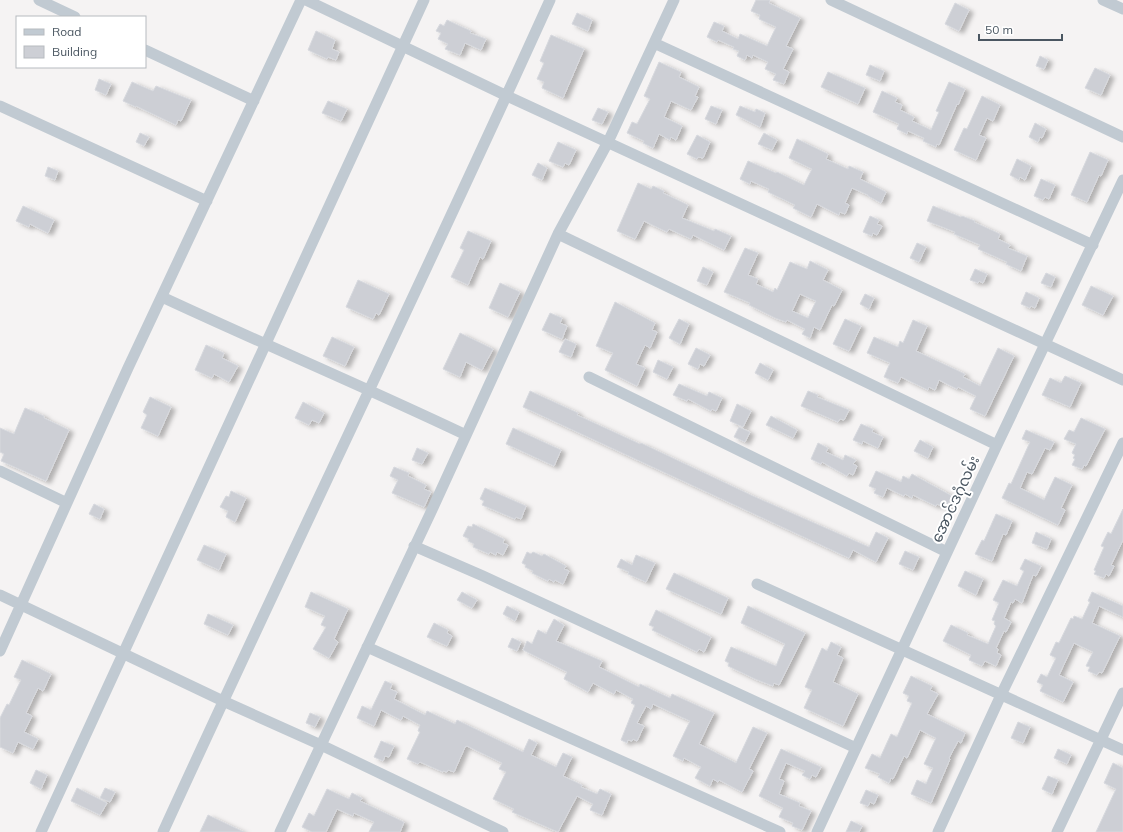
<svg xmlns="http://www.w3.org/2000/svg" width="1123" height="832" font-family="Mulish,'Noto Sans Myanmar',sans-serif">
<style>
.building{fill:#cdcfd5;stroke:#d7d9de;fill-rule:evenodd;filter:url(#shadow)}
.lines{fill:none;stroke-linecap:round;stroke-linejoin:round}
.minor{stroke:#c1cad2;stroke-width:11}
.labels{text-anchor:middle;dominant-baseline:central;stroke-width:4;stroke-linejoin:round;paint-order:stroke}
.street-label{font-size:15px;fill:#4a5661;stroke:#fff}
</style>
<defs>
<filter id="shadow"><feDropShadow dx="4.5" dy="2.5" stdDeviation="2" flood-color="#0004"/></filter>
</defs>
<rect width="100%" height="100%" fill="#f5f3f3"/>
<!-- building -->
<path class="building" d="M756,0H770L769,3L800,18L786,46L793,49L783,69L789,72L784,84L773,80L776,74L765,69L768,62L753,55L752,58L747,55L745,60L737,56L739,51L733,49L734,47L718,40L717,42L707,37L714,22L724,26L722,31L738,39L740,34L767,46L776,27L759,19L760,15L751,11Z
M955,3L969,10L959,31L945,24Z
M577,13L592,20L588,31L572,24Z
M447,20L471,31L470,33L486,39L481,50L465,43L460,55L445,49L448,44L438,39L441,33L436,31L440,24L444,26Z
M316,31L335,40L332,49L339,52L336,60L328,57L327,59L308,50Z
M551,35L584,49L563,98L542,88L544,82L537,79L544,63L540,61Z
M1040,56L1048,60L1044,69L1036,66Z
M659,62L681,72L679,77L699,87L695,96L698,97L691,110L671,101L664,117L682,126L676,140L671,137L670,140L659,134L653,148L643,143L644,141L627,133L632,122L637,124L650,99L644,96Z
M870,65L884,71L880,81L866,75Z
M1095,68L1110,75L1101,95L1085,88Z
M828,72L865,88L858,104L821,87Z
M99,79L111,84L106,95L95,90Z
M132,82L153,91L156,86L191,100L181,121L178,120L176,125L136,106V107L123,101Z
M949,82L965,89L958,105L957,104L939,145L937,144L936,147L923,141L924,138L908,131L907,134L897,129L899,124L873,112L882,91L897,98L895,102L902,105L900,110L914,117L912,121L931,130L939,112L936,111Z
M982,96L1000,105L993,121L987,118L979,135L986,138L976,160L954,150L964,128L967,129Z
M328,101L347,109L341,121L322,113Z
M711,106L722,110L716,124L705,119Z
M740,106L755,112L756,109L765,113L760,127L736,115Z
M598,108L608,112L602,124L592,120Z
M1035,123L1046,129L1042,138L1040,137L1038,142L1029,137Z
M140,133L149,137L144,146L136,142Z
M764,133L777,140L772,150L758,144Z
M697,135L710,142L703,158L698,157L697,159L687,154Z
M797,139L828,154L826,159L848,169L849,166L863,172L860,179L886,192L881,203L868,196V195L852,188L845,203L849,205L845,214L840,212L839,215L817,204L811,217L793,208L795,205L768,192L769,189L751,181L750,184L740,179L748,161L776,173L777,172L804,185L812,169L789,158Z
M558,142L576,150L569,165L565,163L563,167L549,161Z
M1090,152L1108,160L1101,176L1099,175L1087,202L1071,195Z
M1017,159L1031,166L1025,180L1020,177L1019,180L1010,175Z
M538,163L547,168L542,180L532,175Z
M48,167L58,171L55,180L45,176Z
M1041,179L1055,185L1049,199L1045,197L1043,200L1034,196Z
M638,183L651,189L653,186L664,191L663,193L688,205L682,218L714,231L715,229L731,236L724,250L693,235L691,239L669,229L667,232L644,221L635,239L617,231Z
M23,206L54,220L48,233L30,224L29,227L16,221Z
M933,206L961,217L962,216L975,221L974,222L1000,234L998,239L1010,245L1008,248L1027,256L1021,271L1006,264L1007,262L978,249L980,245L954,234L955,232L927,221Z
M870,216L879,220L877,224L882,226L877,235L873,233L872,236L863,232Z
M468,231L491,241L483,259L480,257L468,285L451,277L464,250L460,248Z
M917,243L926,247L919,262L910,258Z
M745,248L758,253L748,275L758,279L756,284L773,292L775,288L777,290L790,262L807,269L810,261L828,270L823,280L842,290L834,306L832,305L820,330L814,327L810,338L802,334L805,329L787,320L786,322L775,318L749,305L750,303L724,292ZM800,294L816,301L808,318L792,311Z
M703,267L713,272L707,285L697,281Z
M975,269L987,274L983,283L979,281L978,283L970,280Z
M1046,273L1055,277L1051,287L1041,283Z
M358,280L389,294L379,315L376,313L373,319L346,307Z
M500,283L520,292L508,317L489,308Z
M1091,286L1113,296L1103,315L1082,305Z
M1026,292L1039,298L1035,308L1031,306L1030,308L1021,304Z
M865,294L874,298L869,309L860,304Z
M615,302L655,323L652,330L657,332L650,348L645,345L636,364L645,368L637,386L605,370L613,353L596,346Z
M550,313L562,318L560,323L567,326L562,339L542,330Z
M679,319L689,324L680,344L669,338Z
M845,319L861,326L849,351L833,344Z
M913,320L927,326L916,351L965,374L963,377L980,386L998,348L1014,356L985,416L970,409L976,396L958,387L957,389L939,380L935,390L929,387L928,390L901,377L898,383L884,377L890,363L867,353L874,337L898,347L900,341L903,343Z
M460,333L493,349L482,370L466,362L460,377L443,369Z
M332,337L354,347L345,366L323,356Z
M565,339L576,344L571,357L559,352Z
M206,345L224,353L222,358L238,366L229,382L214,374L212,378L195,370Z
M696,348L710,355L704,366L700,364L698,369L688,364Z
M658,360L673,367L667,379L653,372Z
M760,363L773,370L768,380L755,373Z
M1065,376L1081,383L1070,407L1042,395L1050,378L1061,383Z
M679,384L707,396L709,392L722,398L716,411L712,409L711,411L688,399L687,401L673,395Z
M530,391L578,413L577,415L640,444L641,443L753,496L869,547L876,532L888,538L876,562L853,550L849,558L523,407Z
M808,391L818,395L817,397L849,410L844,420L840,419L838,422L801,406Z
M150,397L171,407L158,436L141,428L147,415L143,412Z
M303,402L324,413L319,423L312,420L309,425L295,418Z
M737,404L751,411L743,427L730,421Z
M25,408L44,416V418L69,430L46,481L1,461L4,454L0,452V428L14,434Z
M771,416L797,430L793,438L766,425Z
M1081,418L1105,429L1086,466L1084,465L1082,469L1072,465L1075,459L1073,458L1075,455L1072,453L1076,444L1064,439L1069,430L1074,432Z
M861,424L873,429L872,432L883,437L878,448L863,441L862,444L853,440Z
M739,427L750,432L745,442L734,437Z
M513,428L561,450L554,466L506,444Z
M1026,430L1054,442L1050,450L1045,448L1032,474L1027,472L1020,488L1044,500L1055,477L1072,485L1061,508L1065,510L1058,525L1002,498L1009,483L1011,484L1030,442L1022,439Z
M920,440L933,447L928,458L914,451Z
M818,443L828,448L826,452L843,460L845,455L856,460L853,464L857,466L853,475L849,473L847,476L822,462L821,464L811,459Z
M417,448L428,453L422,464L412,460Z
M394,467L409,473L408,476L426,485L424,489L431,492L424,507L392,493L398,480L390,476Z
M876,471L901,482L903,476L909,479L912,474L952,496L946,508L937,504L936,506L913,495L912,498L905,494L904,496L887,488L883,497L874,493L876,489L869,486Z
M485,488L526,506L521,519L516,517L515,519L482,505L484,501L480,499Z
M231,491L246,498L235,522L226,517L228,511L220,507L226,496L229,497Z
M94,504L104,509L100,519L89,514Z
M1123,509V540L1111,565L1114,566L1109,576L1106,574L1104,578L1094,574L1096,571L1094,570L1104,547L1101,546L1108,532L1111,534Z
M996,514L1012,521L1006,535L1003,534L992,561L975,554L982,540L984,541Z
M473,524L504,539L503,543L508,545L503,555L497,552L496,555L490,552L489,554L473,547L474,544L468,541L469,539L463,536L468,526L472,527Z
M1036,532L1051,539L1047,549L1032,543Z
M204,545L226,554L219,570L197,560Z
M905,551L919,557L913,570L899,564Z
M527,552L531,554L533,552L542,556L544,554L566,566L564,569L569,571L563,584L555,580L554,582L549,579L548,581L532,573L533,571L525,567L526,565L522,563Z
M636,555L655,563L646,582L628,574L629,572L617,567L621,559L632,565Z
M1025,559L1041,566L1036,576L1033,575L1022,603L1015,599L1013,603L1011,602L1004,618L1011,622L1006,632L1004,631L996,648L998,649L997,653L1001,655L996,666L985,661L982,666L969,660L971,655L943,641L951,625L968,633L967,635L988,644L996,626L994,624L995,621L992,620L999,603L993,600L1003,580L1017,586L1024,571L1020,569Z
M965,571L983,579L976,595L958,586Z
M674,573L728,598L721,614L666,589Z
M311,592L348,609L334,639L338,642L329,658L313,649L326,627L321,625L325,616L305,607Z
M462,592L477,600L472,608L457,600Z
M1092,592L1123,606V617L1099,606L1092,623L1120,636L1102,673L1099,672L1097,675L1088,671L1090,667L1086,666L1093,652L1074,643L1059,675L1073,682L1063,702L1040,691L1043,685L1037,682L1041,674L1047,677L1056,658L1050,655L1056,642L1059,643L1071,618L1073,619L1074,616L1082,619L1090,602L1088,601Z
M507,606L519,612L515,621L503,614Z
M748,606L805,633L779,685L774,683L773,686L755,679L728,666L729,663L725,661L731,647L776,666L785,644L741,623Z
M656,610L711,637L704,652L699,649L697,652L652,630L654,627L649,625Z
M208,614L233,625L228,635L204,624Z
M554,619L564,625L556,641L602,661L599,667L639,687L640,684L670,698L672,694L714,713L699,744L736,763L753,727L767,733L749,769L753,771L742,792L719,780L718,782L713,779L710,786L695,778L701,767L684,758L683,761L673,756L690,721L653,704L651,709L646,706L637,723L644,726L637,741L633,739L632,741L628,740L627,743L621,740L635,705L631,703L633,699L616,690L614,694L593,683L588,692L564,679L567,672L523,650L527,641L532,644L538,630L546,634Z
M434,623L448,630L447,633L452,636L447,646L427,637Z
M512,638L521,642L517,651L508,647Z
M831,642L841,647L837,655L843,658L833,682L858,694L843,726L804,708L812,690L805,687L822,648L827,651Z
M22,660L51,674L43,691L38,688L26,713L32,716L24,732L38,739L33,749L18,742L13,753L0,747V718L7,704L9,705L21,680L14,677Z
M911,676L932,686L930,690L938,694L927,714L965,733L961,743L958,741L949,758L950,759L931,803L911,794L917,780L926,784L933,768L924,764L936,738L920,730L907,758L904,756L893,779L891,778L889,783L878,777L880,774L865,768L872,754L880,758L891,734L897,737L912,703L907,701L909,696L903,693Z
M385,681L392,684L390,689L397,692L394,699L425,715L427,711L455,724L457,720L523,752L529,739L537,743L531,755L556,767L563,753L572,757L563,776L582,785L581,787L597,794L600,789L611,794L602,815L590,810L593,804L577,796L558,832L512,812L514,809L493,799L506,772L499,769L502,763L467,746L465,747L454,772L448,770L447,772L443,771V772L420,762L418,764L407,759L420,732L418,731L420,725L403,716L401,720L381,710L374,726L357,718L362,706L371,710Z
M310,713L320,717L315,727L306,723Z
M1018,722L1030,727L1023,743L1011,738Z
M381,741L394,746L389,757L385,756L383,761L374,757Z
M781,749L821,767L816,777L812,775L810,779L802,775L805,771L786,763L779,779L784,781L779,794L800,803L799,806L811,811L802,830L792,826L793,823L779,817L783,808L759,796Z
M1058,749L1071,755L1067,764L1054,758Z
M1113,763L1123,768V832H1096L1116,789L1104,783Z
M36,770L47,775L41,789L30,783Z
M1048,776L1058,780L1052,794L1042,789Z
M77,788L107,803L100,815L71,801Z
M105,788L115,792L110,802L100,798Z
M327,789L349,799L352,793L362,798L360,801L404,822L400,832H369L374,822L354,813L353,816L337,809L326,832H312L302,827L309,813L314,816Z
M866,790L878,795L874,804L870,802L868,806L860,803Z
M208,815L244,832H200Z
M851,821L862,826L859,832H846Z"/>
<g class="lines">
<!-- minor -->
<path class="minor" d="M39,0L75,17
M306,0L507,96L1123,380
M831,0L1123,137
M1103,0L1123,9
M654,43L1093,245
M145,50L254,101
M0,106L207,201
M558,234L997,445
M162,297C263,344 365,387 466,435
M589,377L947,552
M0,471L67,503
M414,546L483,576L856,748
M757,584L1123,750
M0,595L223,701L321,745L503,832
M367,647L780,832
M0,651L128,368L301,0
M41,832L424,0
M163,832C290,554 424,279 550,0
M280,832L431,512L558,234L608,142L674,0
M817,832L997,445L1123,180
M938,832L1001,695L1123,443
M1057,832L1123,693"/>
</g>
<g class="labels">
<!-- street labels -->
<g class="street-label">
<text transform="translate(955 499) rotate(-65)">အောင်ဒဂုံလမ်း</text>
</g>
</g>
<!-- legend -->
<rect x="16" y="16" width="130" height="52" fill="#ffffff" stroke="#b7bbc0"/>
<rect x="24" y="29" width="20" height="6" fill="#c1cad2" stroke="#b7bbc0"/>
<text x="52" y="36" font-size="12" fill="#4a5661">Road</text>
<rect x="24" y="46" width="20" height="12" fill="#cdcfd5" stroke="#b7bbc0"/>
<text x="52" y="56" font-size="12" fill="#4a5661">Building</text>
<!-- scale -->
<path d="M979 34v6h83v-6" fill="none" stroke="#4a5661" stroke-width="2"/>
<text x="985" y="34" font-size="12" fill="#4a5661" stroke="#ffffff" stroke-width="3" paint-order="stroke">50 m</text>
</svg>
